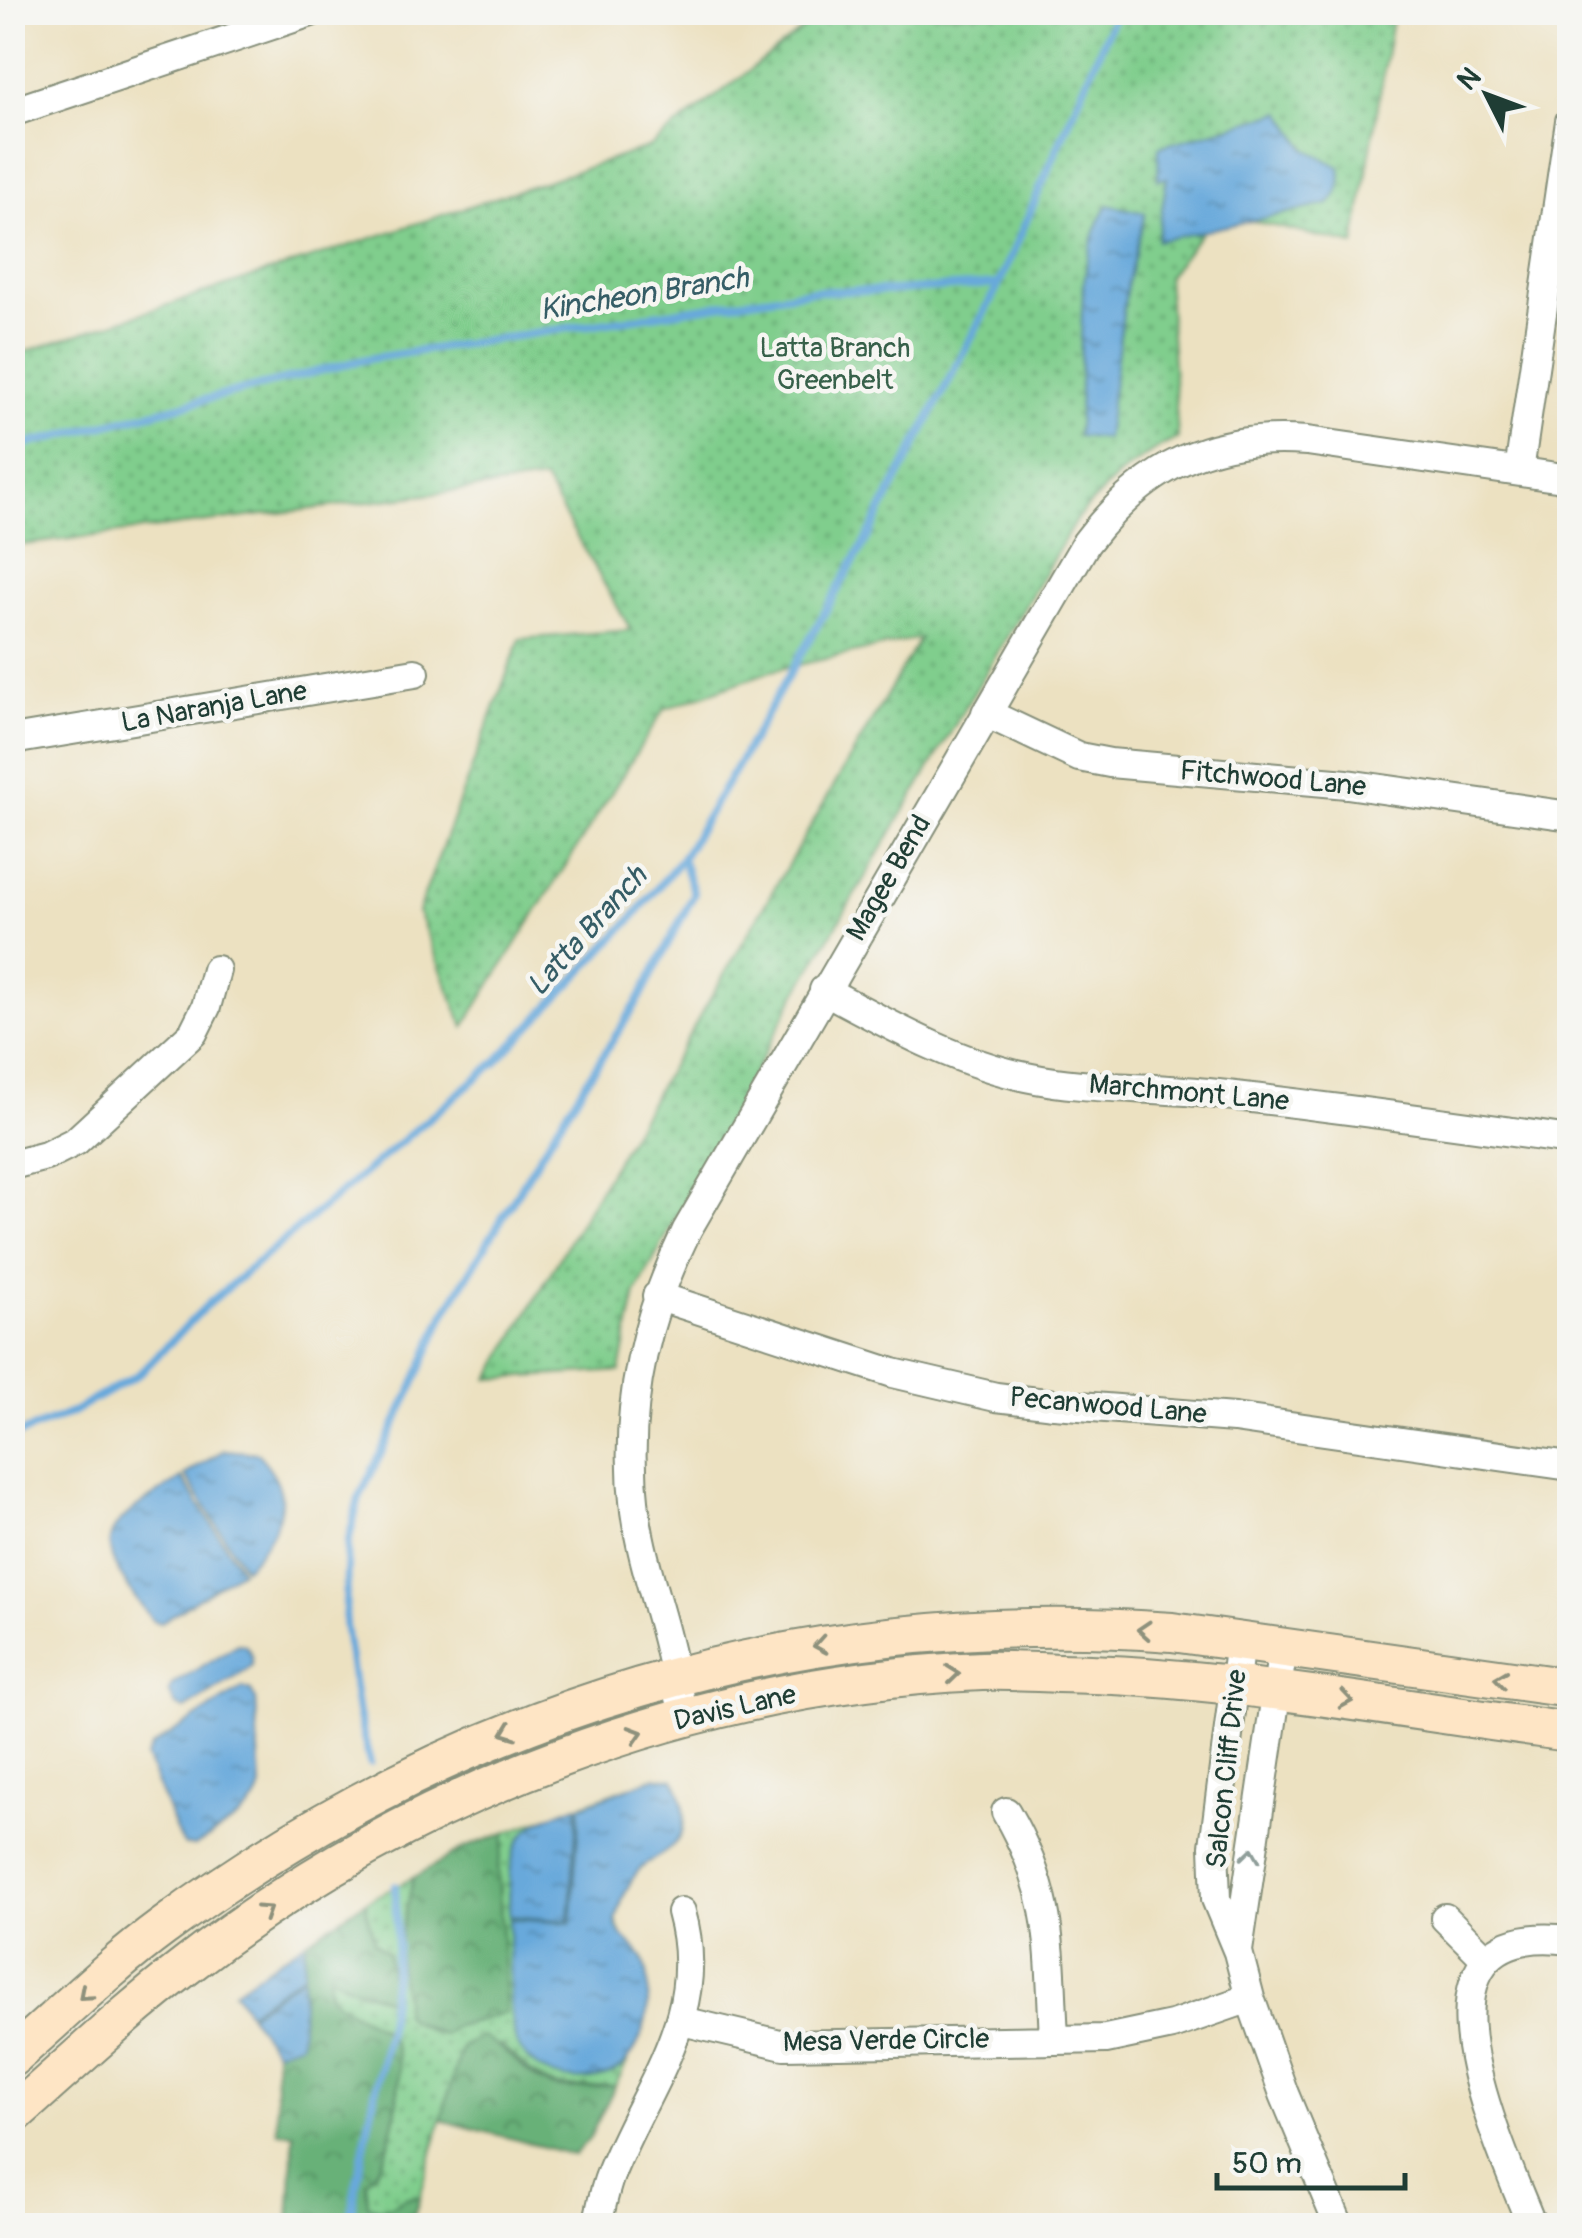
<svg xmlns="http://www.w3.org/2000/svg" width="1582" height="2238" font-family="Pangolin,sans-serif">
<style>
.grass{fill:url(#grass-dots);stroke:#508660;stroke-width:2.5}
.forest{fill:url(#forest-crowns);stroke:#447756;stroke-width:2.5}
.water{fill:url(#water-ripples);stroke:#437388;stroke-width:2.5}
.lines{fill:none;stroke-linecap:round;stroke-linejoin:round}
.stream{stroke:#67a9db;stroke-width:8}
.street-casing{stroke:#868f7a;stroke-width:32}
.secondary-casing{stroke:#868f7a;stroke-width:42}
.street{stroke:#fff;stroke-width:28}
.secondary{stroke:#fee5c5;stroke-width:38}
.oneway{stroke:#8e917c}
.oneway2{stroke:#8f9e9a}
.labels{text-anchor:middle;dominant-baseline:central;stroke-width:9;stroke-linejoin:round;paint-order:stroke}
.park-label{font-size:28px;fill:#37614a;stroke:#f6f6f2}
.street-label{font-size:28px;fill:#1f3d34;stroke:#f6f6f2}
.water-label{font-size:30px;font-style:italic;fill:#355d66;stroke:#f6f6f2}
</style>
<defs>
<pattern id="grass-dots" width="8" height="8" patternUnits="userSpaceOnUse" patternTransform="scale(2.5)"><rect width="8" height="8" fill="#80ce8d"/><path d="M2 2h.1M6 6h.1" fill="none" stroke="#68a874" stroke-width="1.8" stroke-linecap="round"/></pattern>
<pattern id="forest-crowns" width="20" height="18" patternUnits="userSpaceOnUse" patternTransform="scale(2.5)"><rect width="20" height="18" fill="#68b178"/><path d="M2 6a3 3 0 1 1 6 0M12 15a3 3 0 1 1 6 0" fill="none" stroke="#559163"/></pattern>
<pattern id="water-ripples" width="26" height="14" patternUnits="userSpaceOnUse" patternTransform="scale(2.5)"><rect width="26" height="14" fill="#67a9db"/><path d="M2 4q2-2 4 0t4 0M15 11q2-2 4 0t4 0" fill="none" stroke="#548bb2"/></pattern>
</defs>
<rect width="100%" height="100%" fill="#f6f6f2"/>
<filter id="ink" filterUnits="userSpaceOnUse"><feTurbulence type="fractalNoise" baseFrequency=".01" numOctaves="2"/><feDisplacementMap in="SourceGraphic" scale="20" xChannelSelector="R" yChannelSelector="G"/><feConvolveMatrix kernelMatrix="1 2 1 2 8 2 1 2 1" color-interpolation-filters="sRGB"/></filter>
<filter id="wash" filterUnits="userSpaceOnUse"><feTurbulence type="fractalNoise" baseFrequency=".0048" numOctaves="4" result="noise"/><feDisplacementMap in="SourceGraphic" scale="40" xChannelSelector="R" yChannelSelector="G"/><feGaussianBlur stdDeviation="2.25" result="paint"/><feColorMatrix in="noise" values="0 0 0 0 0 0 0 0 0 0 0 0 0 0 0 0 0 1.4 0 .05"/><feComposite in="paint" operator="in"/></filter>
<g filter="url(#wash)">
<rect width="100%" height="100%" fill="#ece1c1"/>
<!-- grass -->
<path class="grass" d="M824,13H1393L1355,245L1217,213L1167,277L1178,438C1132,460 1109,482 1076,520L799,989L636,1293L620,1371L489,1379L920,638L771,671L664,709L464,1027L418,912L520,639L631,630L544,480L13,546L12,356L650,147Z
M656,1777L674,1779C685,1798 690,1829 672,1846C663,1855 649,1860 640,1869C627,1883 621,1902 616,1920L623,1939L643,1958C657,2005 637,2045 615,2086C549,2089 549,2091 500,2045L461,2048L420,2197L405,2198L384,2210L368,2205L366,2182C371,2176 377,2170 381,2164C395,2140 408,2057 389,2036C366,2010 327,2020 328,1975L358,1990L388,1999L391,1985L388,1954L374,1942C372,1926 365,1917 366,1901L413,1878L398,1960L410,2020L432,2032L506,2013L498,1867L505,1833Z"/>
<!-- forest -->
<path class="forest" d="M505,1833L498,1867L506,2013L455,2026L443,2035L409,2020L403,2012C407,1991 398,1976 399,1957C399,1930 409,1904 413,1878L464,1848Z
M366,1901C365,1917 372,1926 374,1942L388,1954L391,1985L388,1999L358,1990L329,1975L328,1992C345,2016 377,2018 391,2039C407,2062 394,2140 381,2163C378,2170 371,2176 366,2182L368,2205L384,2210L405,2198L420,2197L411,2225H289L294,2133L277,2131L275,2051L300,2042L305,1942Z
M482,2036C508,2049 525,2077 552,2086C570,2092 596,2086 615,2086L590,2137L574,2155L441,2120L461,2048Z"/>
<!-- water -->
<path class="water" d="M1282,112L1306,149L1340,167C1342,182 1340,193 1329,204L1157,241L1167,178L1158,180L1159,147Z
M1108,205L1145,213L1126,291L1106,439L1077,436C1086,367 1070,263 1108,205Z
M224,1450L257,1453C287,1484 288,1509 265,1544C258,1553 254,1561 244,1568L185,1475Z
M182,1478L241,1570L160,1623L152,1620C86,1534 98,1531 182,1478Z
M238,1644L245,1645L252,1655V1665L247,1670L185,1709L176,1706L169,1692L172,1685Z
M243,1688L251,1691L256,1700L261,1787C255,1815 217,1831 195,1846H185L179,1838L146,1757L151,1747Z
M656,1777L674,1779C685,1798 690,1829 672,1846C663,1855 649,1860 640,1869C627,1883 621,1902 616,1920C618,1939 632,1942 641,1956C649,1968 649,1988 648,2002C647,2023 639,2050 623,2065C595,2090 539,2081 520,2049C506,2026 510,1948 509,1919L571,1923L580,1806Z
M578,1805L569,1921L509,1916C510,1848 507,1829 578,1805Z
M305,1942L303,1974L248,2012L234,1991Z
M303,1976L300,2043L275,2051L249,2014Z"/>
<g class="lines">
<!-- stream -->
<path class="stream" d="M12,448L367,359L810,291H894L999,284L1116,12
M12,1437L71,1413L139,1374L208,1304L496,1062L630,921L682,858L737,766L870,533L999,284
M370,1763L358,1713L345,1624L348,1543L359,1498L411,1392L444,1315L557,1127L640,998L694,894L682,858
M348,2226L387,2033L397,1946L395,1886"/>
</g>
</g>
<g filter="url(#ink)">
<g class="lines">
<!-- street casing -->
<g class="street-casing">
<path id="street" d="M12,112L311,12
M1519,471L1570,121
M986,713L1079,757L1110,763L1347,784L1570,816
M12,740L415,673
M824,990C888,1024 954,1062 1026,1077C1086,1090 1147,1086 1208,1093C1329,1106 1449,1123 1570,1140
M12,1165L46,1156L76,1141L193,1033L206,1007L216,970
M657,1296L893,1373L996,1397L1054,1404L1234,1418L1570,1466
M1240,1641L1214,1846L1216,1899L1238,1952L1250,1998L1284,2094L1339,2226
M685,1719C677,1686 671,1654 662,1622C652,1586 640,1548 635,1511C623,1413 644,1318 687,1230L1086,543C1144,467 1210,433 1307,441L1570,479
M1006,1812C1054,1895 1049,1947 1054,2038
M1445,1918L1485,1958
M1238,1951L1283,1648
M682,2021L784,2045L1106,2039L1172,2025L1250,1998
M597,2226C601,2208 604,2190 611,2173C646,2084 710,2014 681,1912
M1532,2226C1500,2144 1390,1917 1570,1940"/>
</g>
<!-- secondary casing -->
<g class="secondary-casing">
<path id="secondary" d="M12,2057C62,2014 109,1967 162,1928C462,1707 800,1605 1172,1632L1570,1688
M12,2116C69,2066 125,2013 185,1967C410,1791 696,1683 982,1671C1007,1670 1032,1672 1058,1673C1230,1676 1399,1710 1570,1732"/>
</g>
<!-- street -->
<use href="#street" class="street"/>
<!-- secondary -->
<use href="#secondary" class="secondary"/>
</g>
<!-- one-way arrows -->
<defs><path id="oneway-chevron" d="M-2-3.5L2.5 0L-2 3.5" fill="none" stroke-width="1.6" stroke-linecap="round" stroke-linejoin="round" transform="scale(2.5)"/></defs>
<g class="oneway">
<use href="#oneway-chevron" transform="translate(1144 1630) rotate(-176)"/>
<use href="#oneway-chevron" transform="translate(820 1645) rotate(170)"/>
<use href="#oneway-chevron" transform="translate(953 1674) rotate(-6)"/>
<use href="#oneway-chevron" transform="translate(1501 1679) rotate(-172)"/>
<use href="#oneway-chevron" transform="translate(1346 1700) rotate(9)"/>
<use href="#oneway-chevron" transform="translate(508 1732) rotate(159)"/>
<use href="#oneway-chevron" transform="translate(636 1734) rotate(-17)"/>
<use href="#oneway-chevron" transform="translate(265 1911) rotate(-33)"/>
<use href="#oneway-chevron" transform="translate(85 1994) rotate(139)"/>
</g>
<use class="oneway2" href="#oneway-chevron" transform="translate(1251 1855) rotate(-82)"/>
</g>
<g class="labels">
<!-- park labels -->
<g class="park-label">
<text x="835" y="348">Latta Branch<tspan x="835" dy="32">Greenbelt</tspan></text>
</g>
<!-- street labels -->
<g class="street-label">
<text transform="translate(214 707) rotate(-10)">La Naranja Lane</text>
<text transform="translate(1273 779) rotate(5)">Fitchwood Lane</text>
<text transform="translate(889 878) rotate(-60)">Magee Bend</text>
<text transform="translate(1189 1093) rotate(5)">Marchmont Lane</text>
<text transform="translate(1108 1406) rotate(5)">Pecanwood Lane</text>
<text transform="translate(735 1708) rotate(-13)">Davis Lane</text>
<text transform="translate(1227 1769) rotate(-84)">Salcon Cliff Drive</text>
<text transform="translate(886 2041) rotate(-1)">Mesa Verde Circle</text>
</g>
<!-- water labels -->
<g class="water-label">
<text transform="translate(644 294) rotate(-9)">Kincheon Branch</text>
<text transform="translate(587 931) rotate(-48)">Latta Branch</text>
</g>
</g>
<!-- margin -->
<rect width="1582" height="2238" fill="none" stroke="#f6f6f2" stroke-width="50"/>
<!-- north arrow -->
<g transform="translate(1487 95) rotate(312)" stroke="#f6f6f2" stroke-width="8" paint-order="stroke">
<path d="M0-8L18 38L0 25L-18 38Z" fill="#1f3d34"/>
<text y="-15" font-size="28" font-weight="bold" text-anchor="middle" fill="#1f3d34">N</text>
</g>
<!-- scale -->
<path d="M1217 2173v15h188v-15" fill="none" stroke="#1f3d34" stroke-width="5"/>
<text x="1232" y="2173" font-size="30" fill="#1f3d34" stroke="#f6f6f2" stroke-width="8" paint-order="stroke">50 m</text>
</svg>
